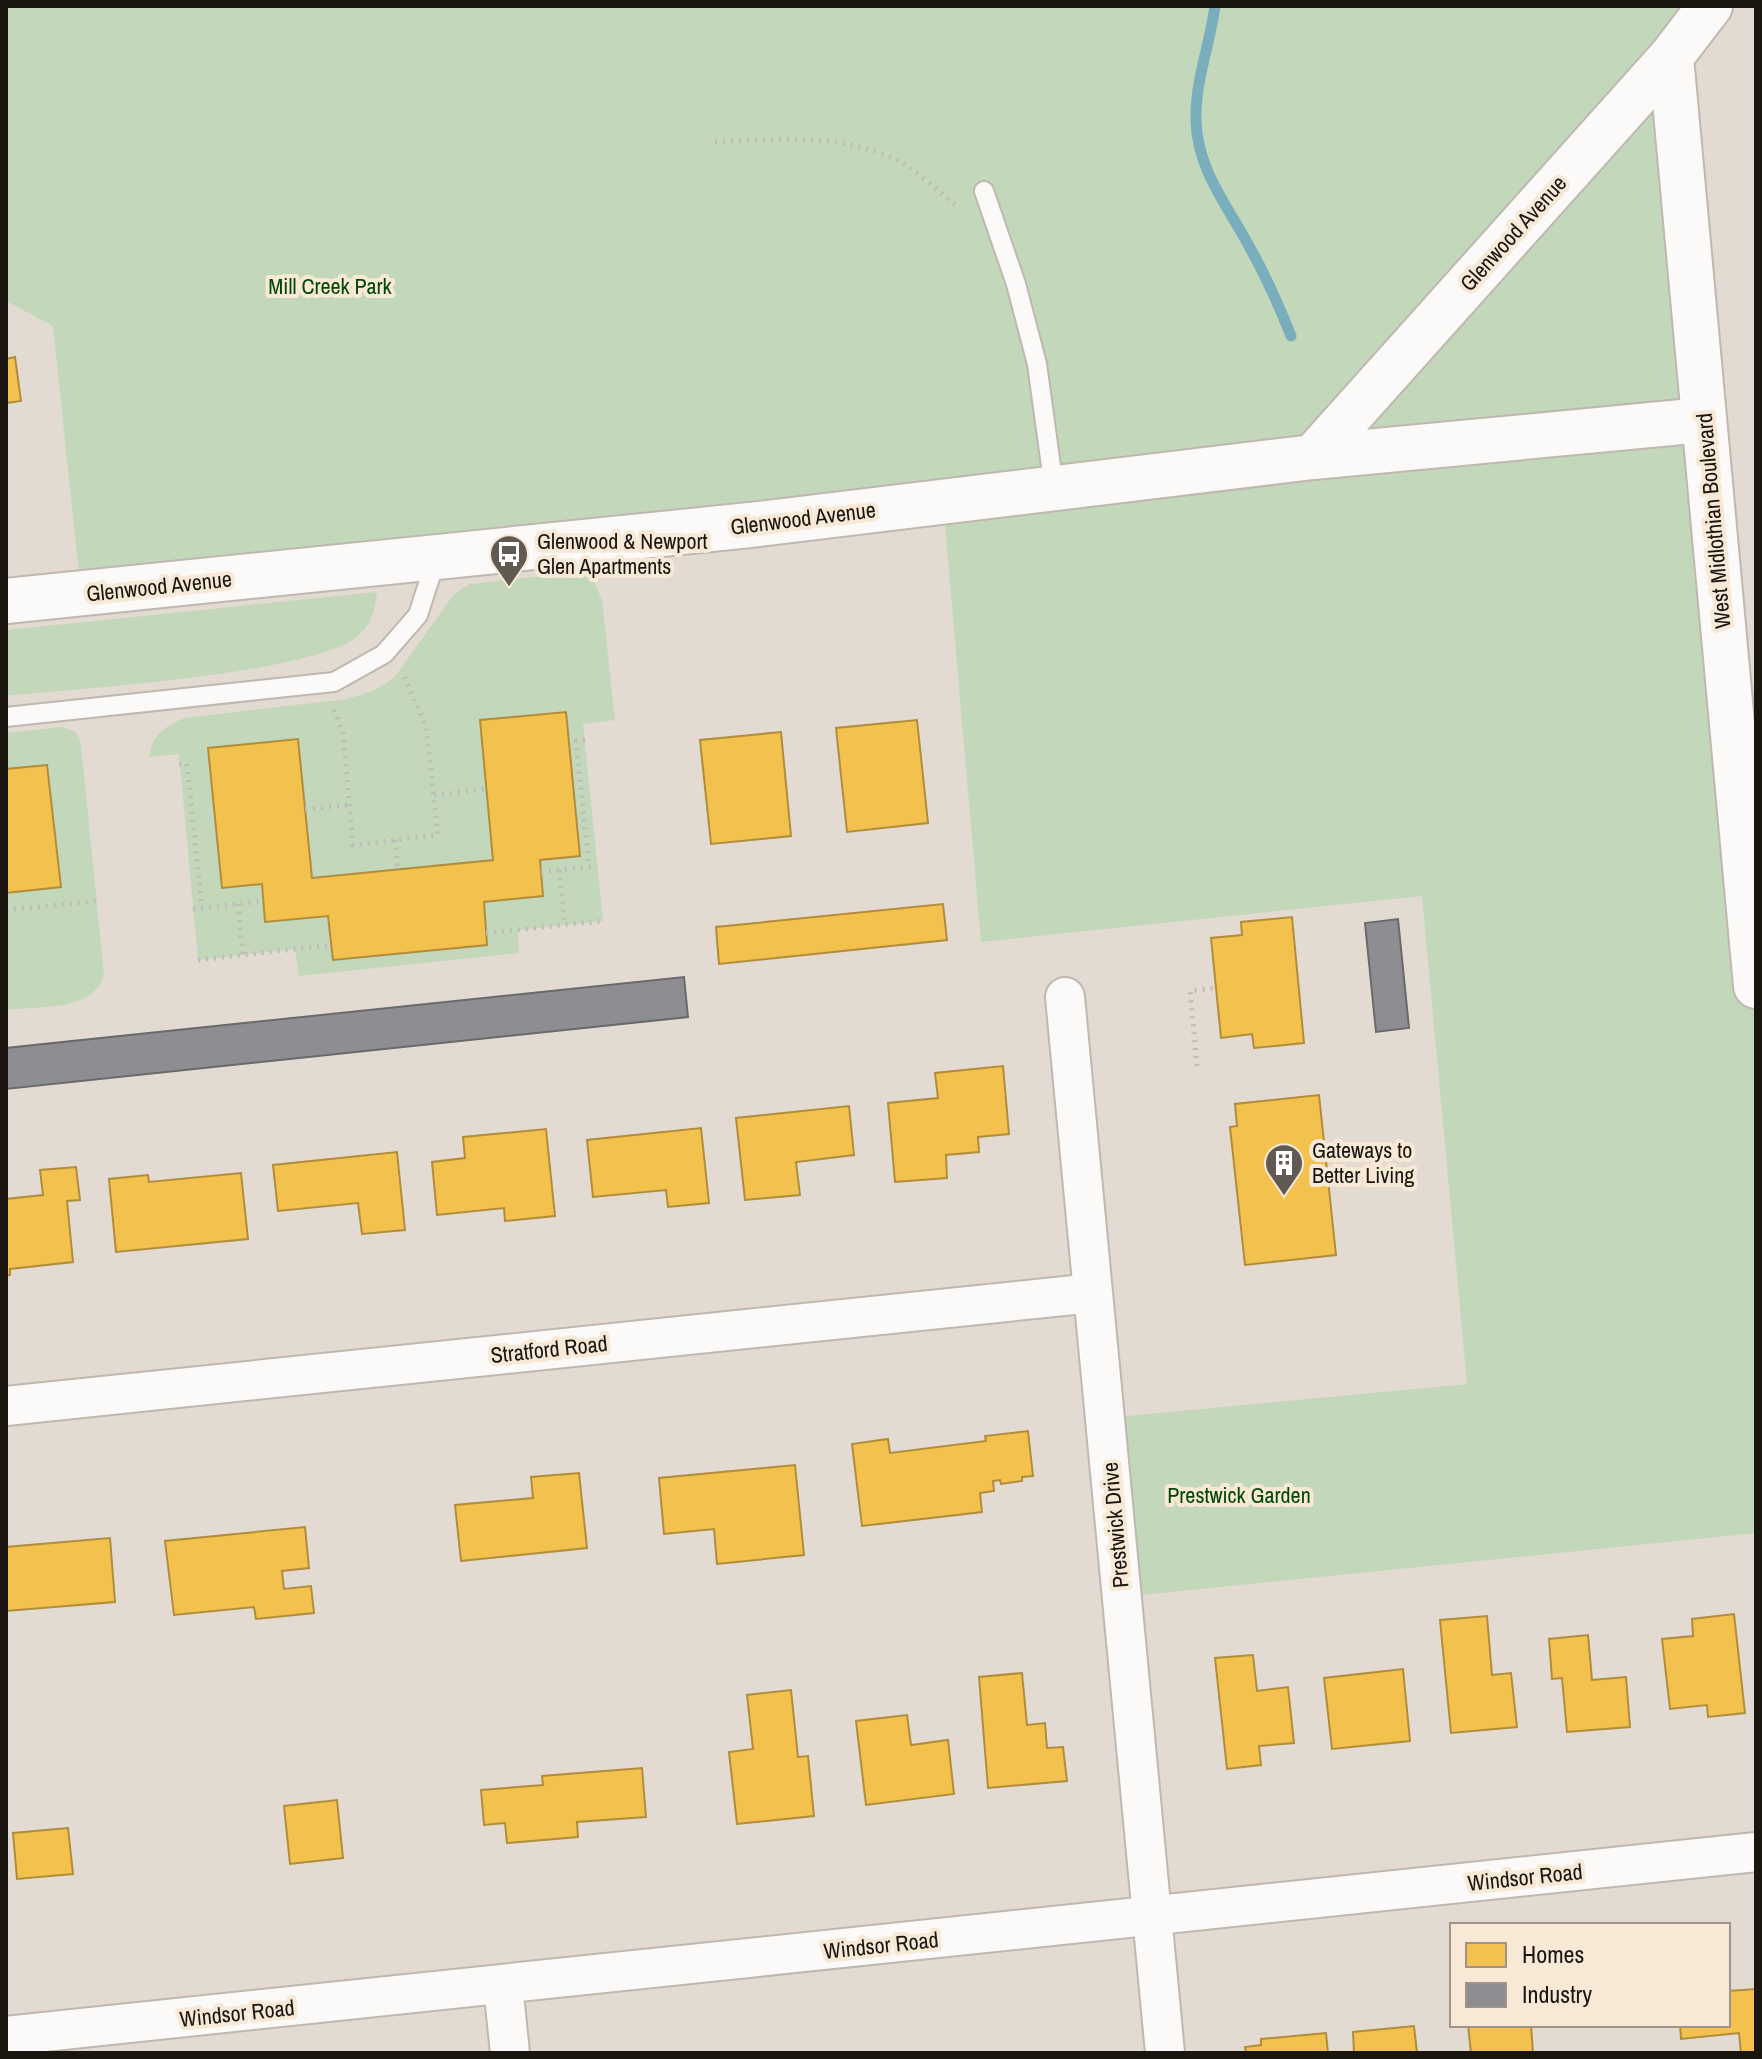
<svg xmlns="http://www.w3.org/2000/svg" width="1762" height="2059" font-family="'Archivo Narrow',sans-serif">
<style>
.green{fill:#c3d7bb;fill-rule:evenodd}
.homes{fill:#f2c14e;stroke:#b18d3b;stroke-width:2}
.industry{fill:#8d8d92;stroke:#6a696b;stroke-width:2}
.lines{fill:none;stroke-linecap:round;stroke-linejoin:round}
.stream{stroke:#7aaebc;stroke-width:11}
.service-casing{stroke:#beb8b0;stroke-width:22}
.minor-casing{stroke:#beb8b0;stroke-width:42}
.tertiary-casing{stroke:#beb8b0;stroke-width:48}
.secondary-casing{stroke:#beb8b0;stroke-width:48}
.path{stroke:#bfbcb8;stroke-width:5;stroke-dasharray:2 6;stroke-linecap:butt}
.service{stroke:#fbfaf8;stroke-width:18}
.minor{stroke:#fbfaf8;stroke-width:38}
.tertiary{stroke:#fbfaf8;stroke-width:44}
.secondary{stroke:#fbfaf8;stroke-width:44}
.labels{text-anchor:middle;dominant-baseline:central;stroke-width:8;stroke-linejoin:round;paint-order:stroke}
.street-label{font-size:22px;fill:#1a150f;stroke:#f8e9d7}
.park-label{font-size:22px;fill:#004706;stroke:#f8e9d7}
.poi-label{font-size:22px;fill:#1a150f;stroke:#f8e9d7;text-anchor:start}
</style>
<rect width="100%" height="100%" fill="#e3dbd2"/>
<!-- green -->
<path class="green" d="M6,6H1710L1671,57L1756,986V1533L1122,1597L1105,1418L1467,1384L1422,896L981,942L943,502L81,594L53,326L6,301Z
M578,572L593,579L602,600L615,720L583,724L603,921L518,930L519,953L299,976L295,949L198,960L179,754L149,757C153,734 163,728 184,718L347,699L373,691L394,678L454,594L470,584ZM566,713L580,855L540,860L484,902L487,945L333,960L328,916L265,922L262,884L223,888L493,860L480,721Z
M377,592C375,609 372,623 359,635C318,674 73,689 6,696V630Z
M61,727L76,732L81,744L104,974C96,1012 37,1006 6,1010V893L61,886L47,765L6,769V733Z"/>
<!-- homes -->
<path class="homes" d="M15,357L21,401L6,403V359Z
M566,712L580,856L540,860L543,896L484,902L487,945L333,960L328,916L265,922L262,884L222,888L208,748L298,739L312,878L493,860L480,720Z
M917,720L928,823L847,832L836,728Z
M781,732L791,836L711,844L700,740Z
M47,765L61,887L6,893V769Z
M943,904L947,940L719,964L716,927Z
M1292,917L1304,1043L1254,1048L1252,1034L1221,1038L1211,938L1242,935L1241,922Z
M1003,1066L1009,1134L978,1137L979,1152L946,1155L947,1178L895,1182L888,1103L938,1098L935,1073Z
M1319,1095L1336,1255L1245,1265L1230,1127L1237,1126L1235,1104Z
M849,1106L854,1155L796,1162L800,1195L745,1200L736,1118Z
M701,1128L709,1203L668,1207L666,1190L593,1197L587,1140Z
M546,1129L555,1216L505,1221L504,1208L437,1215L432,1162L465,1158L463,1137Z
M397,1152L405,1230L362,1234L358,1203L278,1211L273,1165Z
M76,1167L80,1200L67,1201L73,1262L10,1269V1275L6,1276V1199L43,1195L40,1170Z
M241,1173L248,1239L116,1252L109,1179L148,1175L149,1182Z
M1028,1431L1033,1476L1022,1477V1481L1001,1484L1000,1480L993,1481L994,1491L980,1493L982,1512L862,1526L852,1444L888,1439L890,1453L986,1441L985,1436Z
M795,1465L804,1555L717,1564L714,1529L664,1534L659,1478Z
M579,1473L587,1548L461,1561L455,1505L533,1498L531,1477Z
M305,1527L309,1568L282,1571L284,1589L311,1586L314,1613L256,1619L254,1607L174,1615L165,1541Z
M110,1538L115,1602L6,1611V1547Z
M1734,1614L1745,1713L1708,1717L1707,1705L1670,1709L1662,1639L1693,1636L1692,1619Z
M1487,1616L1492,1675L1511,1673L1517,1727L1451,1733L1440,1620Z
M1588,1635L1592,1680L1626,1677L1630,1727L1567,1732L1562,1678L1552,1679L1549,1639Z
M1253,1655L1257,1691L1288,1687L1294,1743L1259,1746L1261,1765L1227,1769L1215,1658Z
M1403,1669L1410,1741L1332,1749L1324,1678Z
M1022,1673L1027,1725L1045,1723L1047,1748L1063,1747L1067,1781L988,1788L979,1677Z
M791,1690L798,1757L808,1756L814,1816L737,1824L729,1752L753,1749L747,1695Z
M907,1715L911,1745L948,1740L954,1794L866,1805L856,1721Z
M642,1768L646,1817L577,1822L578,1837L507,1843L505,1823L484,1825L481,1790L543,1785L542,1776Z
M337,1800L343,1858L290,1864L284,1806Z
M68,1828L73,1874L17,1879L13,1833Z
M1756,1989V2053H1741L1739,2033L1681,2039L1680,2025H1728V1991Z
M1468,2025H1531L1533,2053H1471Z
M1414,2026L1417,2053H1354L1353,2032Z
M1326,2033L1328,2053H1246L1245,2047L1261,2045V2039Z"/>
<!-- industry -->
<path class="industry" d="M1398,919L1409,1028L1376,1032L1365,923Z
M684,977L688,1017L6,1089V1048Z"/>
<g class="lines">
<!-- stream -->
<path class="stream" d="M1215,6C1210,44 1195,81 1196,120C1197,170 1228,206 1250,248C1266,276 1279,306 1291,336"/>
<!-- service casing -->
<g class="service-casing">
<path id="service" d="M984,191L1016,284L1037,364L1054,488
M6,717L334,682L384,654L418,615L436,559"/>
</g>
<!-- minor casing -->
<g class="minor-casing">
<path id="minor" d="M1065,997L1165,2053
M6,1406L1093,1293
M503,1985L510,2053
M6,2036L1756,1852"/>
</g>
<!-- tertiary casing -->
<g class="tertiary-casing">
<path id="tertiary" d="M1313,457L1671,57
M6,601L750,525L1313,457L1703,420"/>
</g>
<!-- secondary casing -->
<g class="secondary-casing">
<path id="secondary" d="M1710,6L1671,57L1756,986"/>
</g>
<!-- path -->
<path class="path" d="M715,142C771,139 835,134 888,156C913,166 938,191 959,208
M334,710L343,732L353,845L438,835L426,726L403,674
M585,740L576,741L589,867
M179,764H187L202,908
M434,795L486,789
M305,809L350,805
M395,840L398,869
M559,870L565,925
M541,872L597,866
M238,904L243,955
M193,909L263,901
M6,910L97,901
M486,933L603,921
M198,960L331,945
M1197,1066L1190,991L1215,988"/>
<!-- service -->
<use href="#service" class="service"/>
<!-- minor -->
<use href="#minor" class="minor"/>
<!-- tertiary -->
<use href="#tertiary" class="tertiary"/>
<!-- secondary -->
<use href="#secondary" class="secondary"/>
</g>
<!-- icons -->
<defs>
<g id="bus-pin" transform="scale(2)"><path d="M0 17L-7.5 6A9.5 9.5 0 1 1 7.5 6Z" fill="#605a53" stroke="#f8e9d7"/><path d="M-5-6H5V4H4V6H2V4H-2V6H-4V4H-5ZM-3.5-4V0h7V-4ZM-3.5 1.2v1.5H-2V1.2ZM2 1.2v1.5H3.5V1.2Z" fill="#fff"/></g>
<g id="building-pin" transform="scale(2)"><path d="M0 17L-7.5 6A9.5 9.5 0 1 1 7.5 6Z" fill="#605a53" stroke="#f8e9d7"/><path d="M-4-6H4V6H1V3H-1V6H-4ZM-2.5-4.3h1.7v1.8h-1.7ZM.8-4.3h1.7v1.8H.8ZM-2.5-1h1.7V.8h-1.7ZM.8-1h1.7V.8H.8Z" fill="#fff"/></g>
</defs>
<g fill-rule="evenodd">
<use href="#bus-pin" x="509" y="554"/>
<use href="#building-pin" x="1284" y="1163"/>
</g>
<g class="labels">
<!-- street labels -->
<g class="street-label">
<text transform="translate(1513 233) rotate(-48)">Glenwood Avenue</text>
<text transform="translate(803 518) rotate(-7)">Glenwood Avenue</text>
<text transform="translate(1713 521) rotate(-95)">West Midlothian Boulevard</text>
<text transform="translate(159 586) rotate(-6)">Glenwood Avenue</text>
<text transform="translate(549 1349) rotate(-6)">Stratford Road</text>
<text transform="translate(1115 1525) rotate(-95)">Prestwick Drive</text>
<text transform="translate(1525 1877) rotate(-6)">Windsor Road</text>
<text transform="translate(881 1945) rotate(-6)">Windsor Road</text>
<text transform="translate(237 2013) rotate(-6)">Windsor Road</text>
</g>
<!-- park labels -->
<g class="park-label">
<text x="330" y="286">Mill Creek Park</text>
<text x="1239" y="1495">Prestwick Garden</text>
</g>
<!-- poi labels -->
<g class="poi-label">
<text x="537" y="541">Glenwood &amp; Newport<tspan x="537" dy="25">Glen Apartments</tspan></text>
<text x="1312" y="1150">Gateways to<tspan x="1312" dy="25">Better Living</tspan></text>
</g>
</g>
<!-- border -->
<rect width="1762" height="2059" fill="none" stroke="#1a150f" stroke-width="16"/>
<!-- legend -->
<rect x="1450" y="1923" width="280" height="104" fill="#f8e9d7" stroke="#9f9487" stroke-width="2"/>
<rect x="1466" y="1943" width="40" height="24" fill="#f2c14e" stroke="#9f9487" stroke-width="2"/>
<text x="1522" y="1963" font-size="24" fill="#1a150f">Homes</text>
<rect x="1466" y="1983" width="40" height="24" fill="#8d8d92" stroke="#9f9487" stroke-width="2"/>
<text x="1522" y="2003" font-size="24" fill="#1a150f">Industry</text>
</svg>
